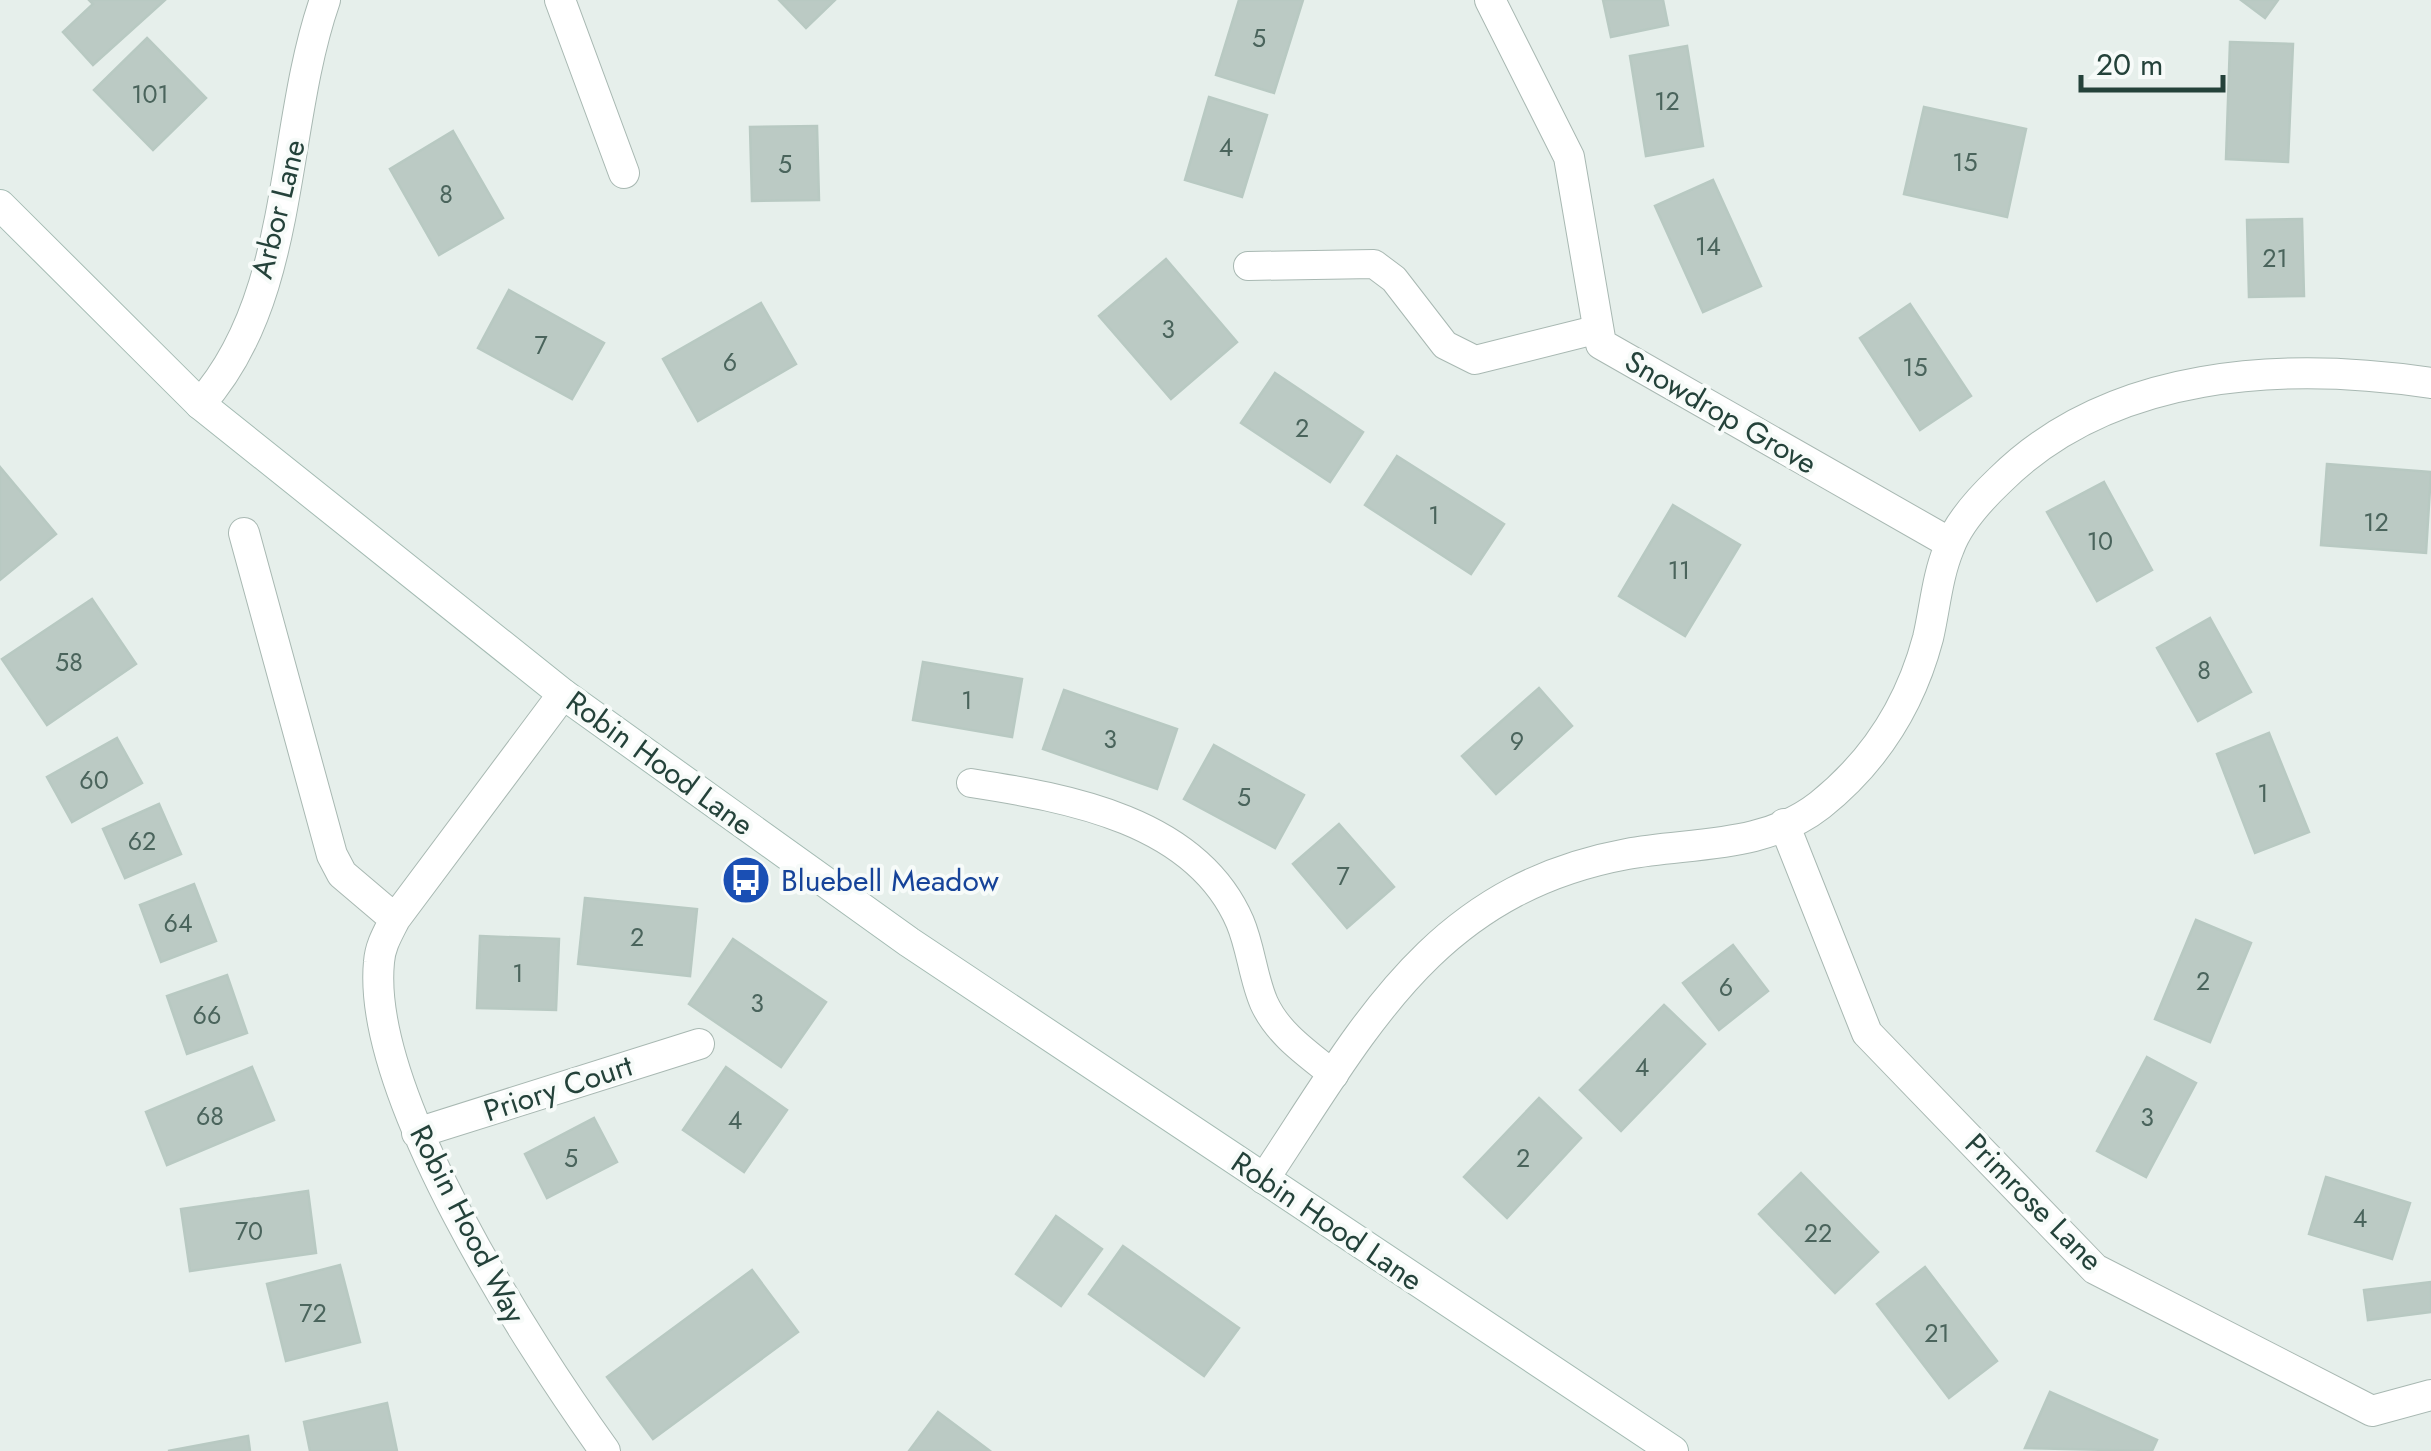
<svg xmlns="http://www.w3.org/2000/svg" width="2431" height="1451" font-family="Jost,sans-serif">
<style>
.building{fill:#bbcac4;stroke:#b8c9c2;stroke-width:2.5}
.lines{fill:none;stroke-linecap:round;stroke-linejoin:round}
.lane-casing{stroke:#a8b8b2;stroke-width:30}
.street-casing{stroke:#a8b8b2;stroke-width:32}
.secondary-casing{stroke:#a4bbb3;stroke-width:32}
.lane{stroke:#fff;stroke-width:28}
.street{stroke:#fff;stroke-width:30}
.secondary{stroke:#fff;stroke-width:30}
.labels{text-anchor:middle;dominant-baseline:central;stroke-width:8;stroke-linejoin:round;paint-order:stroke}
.number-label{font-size:25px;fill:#4a645c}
.street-label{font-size:30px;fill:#24423a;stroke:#f7fbf9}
.transit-label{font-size:30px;fill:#164399;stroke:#f7fbf9;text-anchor:start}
</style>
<rect width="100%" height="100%" fill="#e6efeb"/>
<!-- building -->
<path class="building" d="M89,0H165L93,65L63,32L93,4Z
M779,0H835L806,28Z
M1239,0H1303L1274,93L1216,75Z
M1603,0H1663L1668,25L1611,37Z
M2241,0H2278L2265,18Z
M147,38L206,98L153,150L94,90Z
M2230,42L2293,44L2288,162L2226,159Z
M1687,46L1703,146L1646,156L1630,56Z
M1209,97L1267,115L1242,197L1185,180Z
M1924,107L2026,129L2007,217L1904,194Z
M817,126L819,200L752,201L750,127Z
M453,131L503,218L439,255L390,169Z
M1713,180L1761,286L1703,312L1655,206Z
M2302,219L2304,296L2249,297L2247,220Z
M1166,259L1237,342L1171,399L1099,316Z
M509,290L604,343L572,399L478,348Z
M761,303L796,364L698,421L663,359Z
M1910,304L1971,396L1920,430L1860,338Z
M1275,373L1363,432L1330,482L1241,423Z
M1397,456L1504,524L1471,574L1365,505Z
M2327,464L2431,472L2426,553L2321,545Z
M0,467L56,534L0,580Z
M2104,482L2152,570L2097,601L2047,512Z
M1673,505L1740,545L1685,636L1619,596Z
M92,599L136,664L47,725L2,659Z
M2210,618L2251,692L2198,721L2157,648Z
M923,662L1022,679L1012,737L913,720Z
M1539,688L1572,726L1496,794L1462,756Z
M1064,690L1177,729L1157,789L1043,749Z
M2269,733L2309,832L2255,853L2217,754Z
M117,738L142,783L72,822L47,777Z
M1214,745L1304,795L1275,848L1184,799Z
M159,804L181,854L125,878L103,829Z
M1339,824L1394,887L1347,928L1293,864Z
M194,884L216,941L161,962L140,905Z
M585,898L697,909L690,976L578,964Z
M2196,920L2251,943L2210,1042L2155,1019Z
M480,936L559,939L556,1010L477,1008Z
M733,939L826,1002L781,1067L689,1004Z
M1733,945L1768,991L1719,1030L1683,983Z
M227,975L247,1033L187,1054L167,996Z
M1664,1005L1705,1044L1621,1131L1580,1090Z
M2147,1057L2196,1083L2146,1177L2097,1151Z
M252,1067L274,1120L167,1165L146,1112Z
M726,1067L787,1110L744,1172L683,1130Z
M1539,1098L1581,1138L1507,1218L1464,1177Z
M594,1118L617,1162L547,1198L525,1154Z
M1801,1173L1878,1252L1835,1293L1759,1214Z
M2326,1177L2410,1203L2392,1259L2309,1234Z
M308,1191L316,1253L190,1271L181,1209Z
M1056,1216L1102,1249L1061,1306L1016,1274Z
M1123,1246L1239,1328L1204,1376L1089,1294Z
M340,1265L360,1342L286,1361L267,1284Z
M1925,1267L1997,1361L1949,1398L1877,1304Z
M752,1270L798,1332L653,1439L607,1377Z
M2431,1282V1312L2368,1320L2364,1290Z
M2050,1392L2157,1440L2152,1451L2025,1448Z
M387,1403L397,1451H310L304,1422Z
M938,1412L990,1451H909Z
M248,1436L250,1451H168Z"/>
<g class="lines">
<!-- lane casing -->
<g class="lane-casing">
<path id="lane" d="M1248,266L1374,264L1394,279L1445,345L1475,360L1599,329
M971,783C1068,798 1196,820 1240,922C1251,948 1253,978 1264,1003C1278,1034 1308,1054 1334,1075"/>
</g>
<!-- street casing -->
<g class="street-casing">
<path id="street" d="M560,0L624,173
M1490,0L1569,157L1601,344L1950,543
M200,404C296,297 280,129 325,0
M244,533L332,855L342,874L395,919
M563,694L395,919C388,933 380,946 379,962C366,1094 528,1344 605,1451
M1784,824L1867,1033L2095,1269L2372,1411L2431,1395
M417,1133L699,1044
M1264,1179C1364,1029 1432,890 1627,854C1692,842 1764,849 1820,805C1875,761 1910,706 1928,638C1935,608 1937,577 1949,548C1958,523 1981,498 2000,480C2111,370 2284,361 2431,383"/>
</g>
<!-- secondary casing -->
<g class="secondary-casing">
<path id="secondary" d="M0,205L200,404L563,694L909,942L1673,1451"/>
</g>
<!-- lane -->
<use href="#lane" class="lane"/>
<!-- street -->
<use href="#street" class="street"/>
<!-- secondary -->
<use href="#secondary" class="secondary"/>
</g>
<!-- icons -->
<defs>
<g id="bus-disc" transform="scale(2.5)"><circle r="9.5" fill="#1a4fb4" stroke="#f7fbf9"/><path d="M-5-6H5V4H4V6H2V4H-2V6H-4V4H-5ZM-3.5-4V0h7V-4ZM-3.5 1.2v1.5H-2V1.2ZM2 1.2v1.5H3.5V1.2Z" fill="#fff"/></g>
</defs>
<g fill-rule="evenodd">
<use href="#bus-disc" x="746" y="880"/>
</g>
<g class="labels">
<!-- number labels -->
<g class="number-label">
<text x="1259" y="38">5</text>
<text x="150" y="94">101</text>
<text x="1667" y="101">12</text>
<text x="1226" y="147">4</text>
<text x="1965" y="162">15</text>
<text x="785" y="164">5</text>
<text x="446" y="194">8</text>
<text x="1708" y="246">14</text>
<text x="2275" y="258">21</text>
<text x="1168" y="329">3</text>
<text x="541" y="345">7</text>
<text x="730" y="362">6</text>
<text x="1915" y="367">15</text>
<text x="1302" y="428">2</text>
<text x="1434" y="515">1</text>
<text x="2376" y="522">12</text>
<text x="2100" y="541">10</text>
<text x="1679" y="570">11</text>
<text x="69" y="662">58</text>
<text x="2204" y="670">8</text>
<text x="967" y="700">1</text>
<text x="1110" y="739">3</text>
<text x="1517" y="741">9</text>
<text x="94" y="780">60</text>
<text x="2263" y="793">1</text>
<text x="1244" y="797">5</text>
<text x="142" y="841">62</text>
<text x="1343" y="876">7</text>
<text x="178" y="923">64</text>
<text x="637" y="937">2</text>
<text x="518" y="973">1</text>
<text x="2203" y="981">2</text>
<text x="1726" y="987">6</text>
<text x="757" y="1003">3</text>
<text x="207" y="1015">66</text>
<text x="1642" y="1067">4</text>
<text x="210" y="1116">68</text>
<text x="2147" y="1117">3</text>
<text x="735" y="1120">4</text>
<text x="571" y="1158">5</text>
<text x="1523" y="1158">2</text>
<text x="2360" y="1218">4</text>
<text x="249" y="1231">70</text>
<text x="1818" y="1233">22</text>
<text x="313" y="1313">72</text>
<text x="1937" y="1333">21</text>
</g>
<!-- street labels -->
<g class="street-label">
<text transform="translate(278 209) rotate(-76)">Arbor Lane</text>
<text transform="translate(1721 412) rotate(30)">Snowdrop Grove</text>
<text transform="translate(660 763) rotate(36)">Robin Hood Lane</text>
<text transform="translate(558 1088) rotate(-18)">Priory Court</text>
<text transform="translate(2034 1202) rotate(45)">Primrose Lane</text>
<text transform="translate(1327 1221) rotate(34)">Robin Hood Lane</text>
<text transform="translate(468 1224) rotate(63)">Robin Hood Way</text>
</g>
<!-- transit labels -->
<g class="transit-label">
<text x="781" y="880">Bluebell Meadow</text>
</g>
</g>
<!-- scale -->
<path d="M2081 75v15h142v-15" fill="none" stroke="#24423a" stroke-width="5"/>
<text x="2096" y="75" font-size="30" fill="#24423a" stroke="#f7fbf9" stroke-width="8" paint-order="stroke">20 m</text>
</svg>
